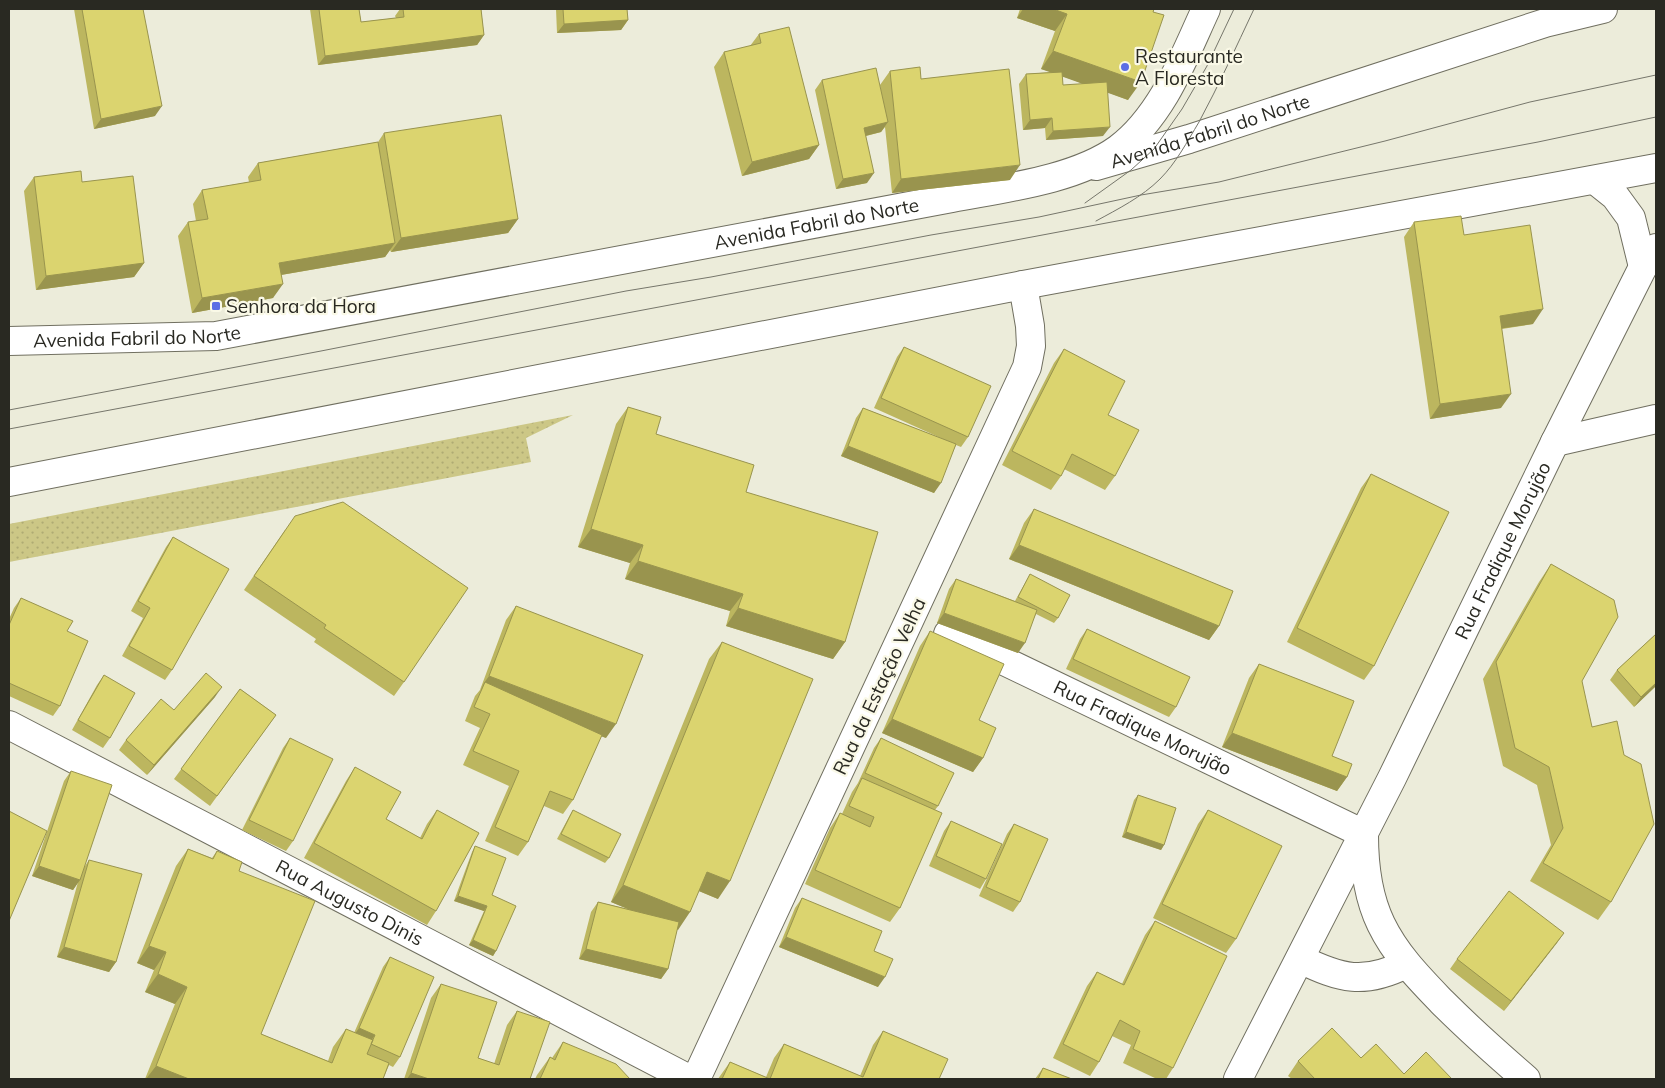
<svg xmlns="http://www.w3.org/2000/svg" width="1665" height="1088" font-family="Mulish,sans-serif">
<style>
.grass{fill:url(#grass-dots)}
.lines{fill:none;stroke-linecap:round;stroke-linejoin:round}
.street-casing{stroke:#706f60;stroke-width:30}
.secondary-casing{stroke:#706f60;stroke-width:30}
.street{stroke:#fff;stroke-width:28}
.secondary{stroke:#fff;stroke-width:28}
.tram{stroke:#76766b;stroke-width:1}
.wall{fill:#bcb65f;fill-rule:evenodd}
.shaded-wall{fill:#99944e}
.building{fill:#dbd46f;stroke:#99944e}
.poi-dot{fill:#5b6ee5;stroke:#faf9e7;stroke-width:2}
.labels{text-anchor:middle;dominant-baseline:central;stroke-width:4.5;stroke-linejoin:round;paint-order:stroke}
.poi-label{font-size:19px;fill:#292922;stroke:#faf9e7;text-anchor:start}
.street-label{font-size:19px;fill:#292922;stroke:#faf9e7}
</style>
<defs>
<pattern id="grass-dots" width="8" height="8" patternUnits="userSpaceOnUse" patternTransform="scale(1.25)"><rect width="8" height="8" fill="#ccc786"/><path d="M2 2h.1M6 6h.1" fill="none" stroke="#afab73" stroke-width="1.8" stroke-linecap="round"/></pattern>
</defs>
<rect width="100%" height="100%" fill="#ececda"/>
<!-- grass -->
<path class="grass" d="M573,415L526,438L531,462L9,562V524Z"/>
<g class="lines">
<!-- street casing -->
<g class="street-casing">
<g id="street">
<path id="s1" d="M1096,166L1189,139L1545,23L1603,9"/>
<path d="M1595,180L1615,196L1631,218L1643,267"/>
<path d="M1023,285L1656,168"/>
<path d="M1555,442L1656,419"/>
<path id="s2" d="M948,634L1364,834"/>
<path id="s3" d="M9,725L689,1079"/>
<path d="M1364,835C1364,866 1368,897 1381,924C1396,955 1419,978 1442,1002C1469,1029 1497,1054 1526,1079"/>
<path d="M1300,959C1341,979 1364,985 1406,964"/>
<path id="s4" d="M1238,1079L1392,778L1555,442L1643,267L1656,248"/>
</g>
</g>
<!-- secondary casing -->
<g class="secondary-casing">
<g id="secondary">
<path id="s5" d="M9,341L216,336L952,198C1004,188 1075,180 1118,149C1137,135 1153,114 1165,94C1181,67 1193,37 1206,9"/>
<path d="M9,482L1023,285L1030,326L1031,346L1027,367L696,1079"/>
</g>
</g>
<!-- street -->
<use href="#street" class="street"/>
<!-- secondary -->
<use href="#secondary" class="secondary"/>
<!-- tram -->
<path class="tram" d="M1085,203L1131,170L1154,149L1182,109L1207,66L1234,9
M1096,221C1118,209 1142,197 1160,179C1176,163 1187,142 1199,122C1219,85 1236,47 1254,9
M9,410L321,351L626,291L711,277L931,235L1039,217L1141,195L1219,182L1385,141L1530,102L1656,75
M9,429L1538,142L1656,117"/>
</g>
<!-- wall -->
<path class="wall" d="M74,9H143L155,116L94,129Z
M310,9H359L361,22L396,18L395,16L400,9H481L484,35L477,45L318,65Z
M556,9H627L628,20L621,30L557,33Z
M1020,9H1154L1128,100L1107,92L1103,136L1046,140L1045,128L1023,130L1019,84L1026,74L1052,72L1041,69L1055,31L1017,18ZM1062,76L1076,81L1083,84L1063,85Z
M759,34L819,145L809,159L742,176L714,67L724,52L750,46Z
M890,71L921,79L1010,180L892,193L885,127L881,132L866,136L867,183L836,189L815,90L822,80L881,91L880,85Z
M384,133L518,219L508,233L391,252L390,250L385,257L281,275L273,298L192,313L178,236L188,222L196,221L193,204L202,190L249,182L248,177L258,163L378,142Z
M34,177L82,182L144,263L134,277L36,290L24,191Z
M1414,222L1464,235L1533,324L1502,329L1501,408L1430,419L1404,237Z
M904,347L968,437L961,447L956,445L934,493L841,456L856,418L863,408L943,439L874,408L897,357Z
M1064,349L1108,415L1115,476L1105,490L1064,469L1061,476L1051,490L1002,465L1054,363Z
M628,407L656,434L746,492L845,642L833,659L726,626L730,611L625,579L630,563L578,547L616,424Z
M1371,474L1374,666L1364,680L1287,642L1361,488Z
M1034,509L1219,626L1209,640L1009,559L1024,523Z
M285,530L404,682L394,696L314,642L316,639L244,590Z
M173,537L172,670L165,680L122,656L143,618L131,611L166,547Z
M1551,564L1582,681L1611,902L1598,920L1530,881L1551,845L1537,785L1503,766L1483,679L1539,582Z
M1030,574L1058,618L1054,623L1036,614L1018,653L937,623L949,589L956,579L1015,601Z
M21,598L67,631L60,706L53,716L9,696V619L14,608Z
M516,606L606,738L601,736L573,800L563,814L544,806L528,842L518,856L485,841L509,786L463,765L480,728L465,721L475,696L480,690L506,620Z
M1087,629L1176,707L1169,717L1066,669L1080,639Z
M930,631L979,720L983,758L973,772L882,733L920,646Z
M1656,634V686L1634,707L1610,680L1617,670Z
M722,642L718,899L699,891L677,930L668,969L661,979L579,959L591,912L598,902L628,909L611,902L709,659Z
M1259,664L1332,756L1347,777L1337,791L1222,747L1249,678Z
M104,675L110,738L103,748L72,730L97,685Z
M240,689L276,715L210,806L174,779Z
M215,697L147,775L119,750L126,740L174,710Z
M290,738L293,841L286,851L242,830L283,748Z
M881,738L938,806L935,810L900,908L890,922L805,884L830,828L840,813L842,814L852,792L858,783L874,748Z
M355,767L386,819L420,838L427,824L437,810L436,911L427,925L304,858L346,781Z
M71,771L85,866L89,860L116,962L109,972L57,957L78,882L73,890L32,876L64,781Z
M1138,795L1164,845L1161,850L1122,837L1134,800Z
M573,810L609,858L605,863L557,839L570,815Z
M1208,810L1236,939L1226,953L1153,918L1198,824Z
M951,821L986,879L980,889L929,866L944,831Z
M1014,824L1020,902L1013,912L979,896L1007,834Z
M475,846L492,895L496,951L493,956L469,945L484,911L454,901L472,852Z
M188,849L212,858L217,851L239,871L261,1034L328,1061L333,1047L346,1029L354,1033L383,967L390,957L400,1057L393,1067L389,1065L383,1079H145L175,1004L145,992L154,970L137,963L176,866Z
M802,898L874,951L878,987L779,947L795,908Z
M1155,921L1173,1068L1166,1079H1157L1123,1063L1131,1045L1112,1036L1099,1062L1090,1076L1053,1058L1087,986L1097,972L1122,984L1145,935Z
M1564,933L1504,1011L1450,969L1457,959Z
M441,984L478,1058L494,1064L507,1025L517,1011L530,1079H404L431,998Z
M883,1031L939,1079H718L720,1076L730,1062L766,1077L774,1058L784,1044L860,1076L873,1045Z
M563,1042L630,1079H535L537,1075L550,1057L552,1058Z
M1361,1058L1404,1074L1452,1079H1292L1288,1076L1298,1061Z
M1043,1068L1072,1079H1035Z"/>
<!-- shaded-wall -->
<path class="shaded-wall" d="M1023,9H1053L1067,14L1055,31L1017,18Z
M628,20L621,30L557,33L564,24Z
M484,35L477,45L318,65L325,56Z
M1053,51L1141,82L1128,100L1041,69Z
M162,106L155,116L94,129L101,119Z
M1052,118L1045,128L1023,130L1030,120Z
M888,122L881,132L857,138L864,128Z
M1110,127L1103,136L1046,140L1053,131Z
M819,145L809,159L742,176L752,162Z
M1020,165L1010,180L892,193L901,179Z
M874,173L867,183L836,189L843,179Z
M518,219L508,233L391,252L401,238Z
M395,243L385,257L269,277L279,263Z
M144,263L134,277L36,290L46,276Z
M283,284L273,298L192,313L202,298Z
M1543,309L1533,324L1490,330L1500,316Z
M1511,394L1501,408L1430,419L1440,404Z
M848,446L941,483L934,493L841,456Z
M591,529L643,545L630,563L578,547Z
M1019,545L1219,626L1209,640L1009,559Z
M638,561L743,594L730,611L625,579Z
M738,608L845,642L833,659L726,626Z
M944,613L1025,643L1018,653L937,623Z
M489,676L616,724L606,738L481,690L485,682L479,690Z
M1656,683V686L1634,707L1641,697Z
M222,687L215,697L147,775L154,765Z
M892,719L983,758L973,772L882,733Z
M1232,733L1347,777L1337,791L1222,747Z
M1126,832L1164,845L1161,850L1122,837Z
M39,866L80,880L73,890L32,876Z
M707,872L730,881L718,899L694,889Z
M623,885L690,912L678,930L611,902Z
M458,896L487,906L484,911L454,901Z
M1564,933L1557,943L1504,1011L1511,1001Z
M786,937L885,977L878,987L779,947Z
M473,940L496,951L493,956L469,945Z
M149,946L166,952L154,970L137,963Z
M64,947L116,962L109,972L57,957Z
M586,949L668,969L661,979L579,959Z
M158,974L187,987L175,1004L145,992Z
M359,1028L375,1035L368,1045L352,1038Z
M156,1066L189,1079H146Z
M411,1073L429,1079H407Z"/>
<!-- building -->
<path class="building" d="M82,9H143L162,106L101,119Z
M319,9H359L361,22L404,17L403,9H481L484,35L325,56Z
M563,9H627L628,20L564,24Z
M1053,9H1154L1153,12L1164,15L1141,82L1053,51L1067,14Z
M789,27L819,145L752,162L724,52L761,43L759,34Z
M920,67L921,79L1009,69L1020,165L901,179L890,71Z
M876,68L888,122L864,128L874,173L843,179L822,80Z
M1062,72L1063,85L1107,82L1110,127L1053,131L1052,118L1030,120L1026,74Z
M501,115L518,219L401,238L384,133Z
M378,142L395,243L279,263L283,284L202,298L188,222L208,219L202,190L261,180L258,163Z
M81,171L82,182L133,176L144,263L46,276L34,177Z
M1461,216L1464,235L1530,225L1543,309L1500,316L1511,394L1440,404L1414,222Z
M904,347L991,386L968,437L881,398Z
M1064,349L1125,381L1108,415L1139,430L1115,476L1072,454L1061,476L1012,451Z
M628,407L661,417L656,434L754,465L746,492L878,532L845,642L738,608L743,594L638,561L643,545L591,529Z
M863,408L956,444L941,483L848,446Z
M1371,474L1449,512L1374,666L1297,628Z
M343,502L468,588L404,682L324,628L326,625L254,576L295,516Z
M1034,509L1233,591L1219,626L1019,545Z
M173,537L229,569L172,670L129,646L150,608L138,601Z
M1551,564L1614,600L1618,617L1582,681L1592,727L1617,721L1624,755L1641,764L1654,824L1611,902L1543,863L1563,828L1549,767L1515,748L1496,662Z
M1030,574L1070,595L1058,618L1018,597Z
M956,579L1037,610L1025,643L944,613Z
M21,598L73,621L67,631L88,641L60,706L9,683V625Z
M516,606L643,655L616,724L489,676Z
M1087,629L1190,677L1176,707L1073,659Z
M930,631L1004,664L979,720L996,728L983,758L892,719Z
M1656,634V683L1641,697L1617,670Z
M722,642L813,679L730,881L707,872L690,912L623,885Z
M1259,664L1354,701L1332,756L1352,764L1347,777L1232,733Z
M206,673L222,687L154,765L126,740L161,699L174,710Z
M104,675L135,693L110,738L78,720Z
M485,682L602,735L573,800L550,791L528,842L495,827L519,771L473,751L490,714L474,707Z
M240,689L276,715L217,796L181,769Z
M290,738L333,759L293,841L249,820Z
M881,738L954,773L938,806L865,773Z
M355,767L401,792L386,819L422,839L437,810L479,833L436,911L314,843Z
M71,771L112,785L80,880L39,866Z
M862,778L942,813L900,908L815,870L840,813L870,827L874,817L849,806Z
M1138,795L1176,808L1164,845L1126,832Z
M573,810L621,834L609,858L561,834Z
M1208,810L1282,846L1236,939L1162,904Z
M9,811L47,831L9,921Z
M951,821L1002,844L986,879L936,856Z
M1014,824L1048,839L1020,902L986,887Z
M475,846L506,858L492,895L516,906L496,951L473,940L487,906L458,896Z
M188,849L213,859L217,851L242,862L239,871L315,901L261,1034L332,1063L346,1029L373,1040L367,1054L389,1063L383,1079H189L156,1066L187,987L158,974L166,952L149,946Z
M89,860L142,874L116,962L64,947Z
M1509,891L1564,933L1511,1001L1457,959Z
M802,898L882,931L874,951L893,959L885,977L786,937Z
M598,902L679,922L668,969L586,949Z
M1155,921L1227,956L1173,1068L1133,1049L1140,1031L1120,1020L1099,1062L1063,1044L1097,972L1124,985Z
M390,957L434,977L400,1057L371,1044L375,1035L359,1028Z
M441,984L497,1002L478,1058L499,1065L517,1011L550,1022L530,1079H429L411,1073Z
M1332,1028L1361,1058L1376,1044L1404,1074L1426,1052L1452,1079H1315L1298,1061Z
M883,1031L948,1059L939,1079H722L730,1062L770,1079L784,1044L863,1077Z
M563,1042L616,1064L630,1079H540L550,1057L555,1060Z
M1043,1068L1072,1079H1038Z"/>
<!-- markers -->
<g class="poi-dot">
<circle cx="1125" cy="67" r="5"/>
<rect x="211" y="301" width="10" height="10" rx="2.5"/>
</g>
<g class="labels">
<!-- poi labels -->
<g class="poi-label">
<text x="1135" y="56">Restaurante<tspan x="1135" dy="22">A Floresta</tspan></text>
<text x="226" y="306">Senhora da Hora</text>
</g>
<!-- street labels -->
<g class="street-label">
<text stroke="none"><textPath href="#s1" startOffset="119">Avenida Fabril do Norte</textPath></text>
<text stroke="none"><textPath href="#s5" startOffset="818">Avenida Fabril do Norte</textPath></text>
<text stroke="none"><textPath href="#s5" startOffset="128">Avenida Fabril do Norte</textPath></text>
<text stroke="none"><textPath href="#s4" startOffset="591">Rua Fradique Morujão</textPath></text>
<text transform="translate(879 686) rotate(-65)">Rua da Estação Velha</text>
<text stroke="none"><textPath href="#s2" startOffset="216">Rua Fradique Morujão</textPath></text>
<text stroke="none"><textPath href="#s3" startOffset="384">Rua Augusto Dinis</textPath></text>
</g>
</g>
<!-- border -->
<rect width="1665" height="1088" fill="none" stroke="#292922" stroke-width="20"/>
</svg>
